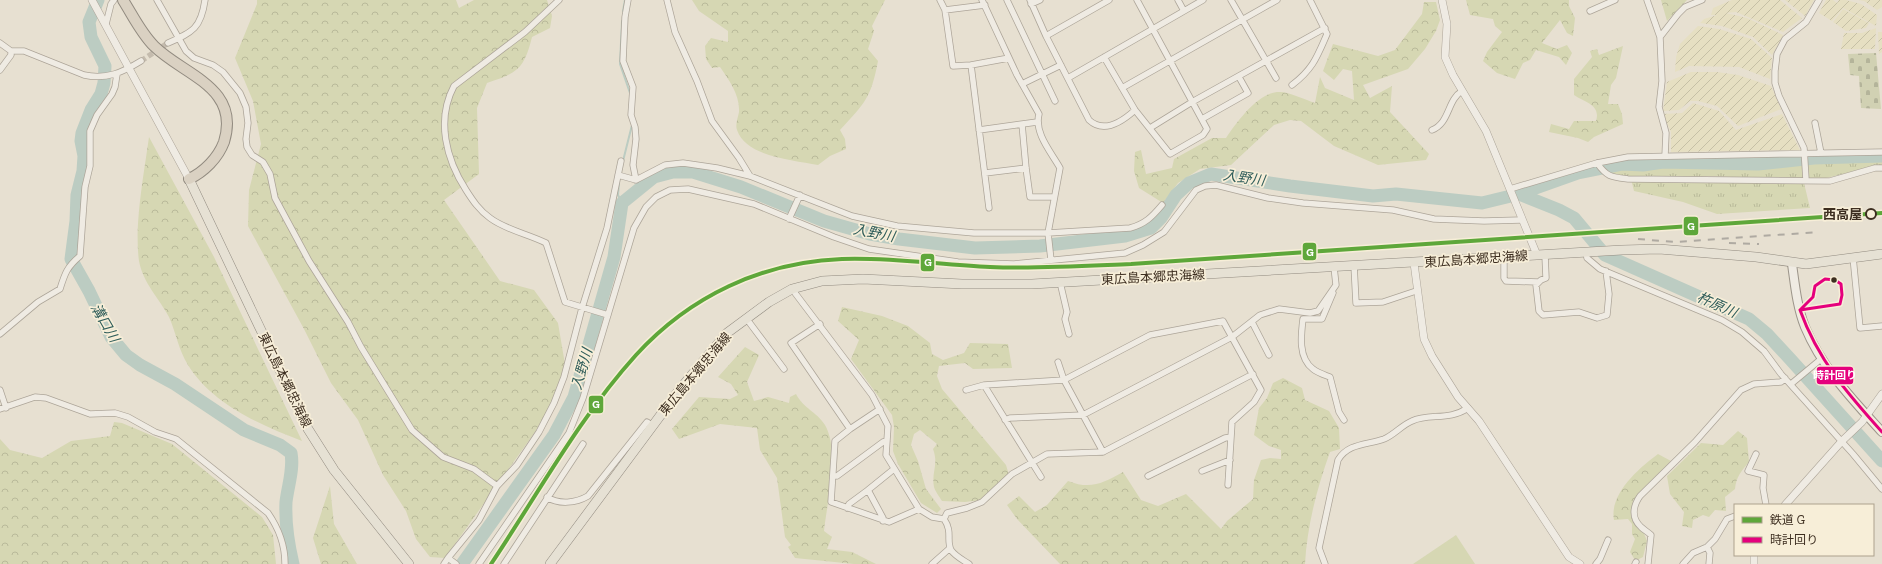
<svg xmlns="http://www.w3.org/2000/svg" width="1882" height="564" font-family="'Zilla Slab','Noto Sans JP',serif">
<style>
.farmland{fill:url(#farmland-furrows)}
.grass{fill:url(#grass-tufts)}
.forest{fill:url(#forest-crowns)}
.cemetery{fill:url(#cemetery-stones)}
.garden{fill:#d6d7b3}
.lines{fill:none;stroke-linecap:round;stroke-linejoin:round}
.stream{stroke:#bcccc2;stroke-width:2}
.river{stroke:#bcccc2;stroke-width:13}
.minor-tunnel{stroke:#c5bcae;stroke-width:5.5;stroke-dasharray:5.5 3;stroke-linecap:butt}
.minor-casing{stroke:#ada599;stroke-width:7}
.tertiary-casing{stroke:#ada599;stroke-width:8}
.secondary-casing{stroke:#9c958a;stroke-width:10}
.primary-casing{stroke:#928b80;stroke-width:10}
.motorway-casing{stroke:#928b80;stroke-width:12}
.minor{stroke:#efebe3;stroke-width:5.5}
.tertiary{stroke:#efebe3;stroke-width:7}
.secondary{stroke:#efebe3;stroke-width:8}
.primary{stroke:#e6e1d4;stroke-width:9}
.motorway{stroke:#dad1c2;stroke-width:10}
.rail{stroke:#afaaa2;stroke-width:2;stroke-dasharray:7 7;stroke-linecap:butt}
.bus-1-casing{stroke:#f7eed8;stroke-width:6}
.bus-1{stroke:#e5007d;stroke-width:3}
.rail-1-casing{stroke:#f7eed8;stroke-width:7}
.rail-1{stroke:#5ea73a;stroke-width:4}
.stop-dot{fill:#f7eed8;stroke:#3d2e20;stroke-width:2}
.bus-dot{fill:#3d2e20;stroke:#f7eed8;stroke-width:1.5}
.labels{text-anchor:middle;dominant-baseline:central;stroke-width:3.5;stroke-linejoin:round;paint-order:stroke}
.stop-label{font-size:13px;font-weight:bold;fill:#3d2e20;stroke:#f7eed8;text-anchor:end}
.street-label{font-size:13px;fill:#3d2e20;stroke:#f7eed8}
.water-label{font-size:14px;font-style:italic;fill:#2f5d5a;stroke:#f7eed8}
.line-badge{stroke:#f7eed8;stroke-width:1.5}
.badge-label{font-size:11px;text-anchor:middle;font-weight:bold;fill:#fff}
</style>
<defs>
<pattern id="farmland-furrows" width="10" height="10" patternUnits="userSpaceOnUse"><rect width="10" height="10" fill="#e6dfc2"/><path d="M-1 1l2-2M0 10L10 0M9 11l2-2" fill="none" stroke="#c6c0a6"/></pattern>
<pattern id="grass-tufts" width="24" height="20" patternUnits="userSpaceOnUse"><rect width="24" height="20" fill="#d6d7b3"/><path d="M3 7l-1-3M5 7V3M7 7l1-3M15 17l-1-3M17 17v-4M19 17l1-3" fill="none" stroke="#b9b99a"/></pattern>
<pattern id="forest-crowns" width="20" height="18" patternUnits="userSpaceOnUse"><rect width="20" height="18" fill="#d6d7b3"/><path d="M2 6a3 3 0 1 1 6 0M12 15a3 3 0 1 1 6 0" fill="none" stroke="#b9b99a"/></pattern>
<pattern id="cemetery-stones" width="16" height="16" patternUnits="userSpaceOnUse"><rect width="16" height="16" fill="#d1d1b3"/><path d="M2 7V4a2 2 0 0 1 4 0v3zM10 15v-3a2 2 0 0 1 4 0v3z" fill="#b4b49a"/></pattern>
</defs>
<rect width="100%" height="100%" fill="#e7e0d1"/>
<!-- farmland -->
<path class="farmland" d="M1732,0H1780L1802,18L1783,32L1736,12L1726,13L1747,18L1783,35L1772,55L1753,37L1722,26L1700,23L1704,19L1717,15H1711L1713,8Z
M1785,0H1814L1805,16Z
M1826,0H1833L1837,3L1839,0H1846L1861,4L1877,15L1876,26L1843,8L1832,21L1819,13Z
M1859,0H1882V7L1877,10L1864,1Z
M1843,9L1869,23L1866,28L1846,31L1833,22Z
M1698,26L1719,29L1751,39L1772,58L1770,79L1739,67L1689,66L1675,72L1676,57L1680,44Z
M1876,28L1875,49H1841L1844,33H1862Z
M1878,32H1882V52L1879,54Z
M1691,72H1717L1738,75L1771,86L1781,109L1738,126L1717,106L1698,101H1690L1679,110L1663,111L1667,82Z
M1693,103L1719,111L1736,130L1782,114L1800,150L1671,152V132L1663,114L1682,113Z"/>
<!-- grass -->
<path class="grass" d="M1882,161V165L1826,178L1783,179L1708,176L1642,179L1804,183L1810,208L1717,214L1683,202L1634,191L1631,179L1610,176L1608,170L1696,165L1753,167Z"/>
<!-- forest -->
<path class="forest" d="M257,0H456L459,8L474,0H547L552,16L550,28L532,37C524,69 518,73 487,83L477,108L479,174L444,200L500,281L534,290L558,323L567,376L535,432L445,558L430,557L416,539L406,511L383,475L358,420L331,383L304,329L248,226L249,190L261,144L253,101L235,58L257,4Z
M692,0H885L872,26L874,31L868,49L878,61C871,98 865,103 840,130L845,139L846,149L830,156L818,165C793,160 746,157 737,130C735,125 738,117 739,112C740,95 729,80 720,67L712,68L706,59L705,46L711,38L728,42V31L699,11Z
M1466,0H1569V6L1575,18L1573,36L1567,33L1560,20L1542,43L1557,49L1567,45L1572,53L1566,65L1559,57L1536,50L1530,60L1523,63L1515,79L1497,73L1483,61L1487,52L1502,32L1495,26L1493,19L1470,15Z
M1661,0H1687L1667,21Z
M1424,2H1436L1440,20L1436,31L1425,49L1408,69L1363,85L1370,98L1392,86L1390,112L1429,154L1426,160L1378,165L1334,146L1301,121L1290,120L1274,125L1231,165L1200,169L1178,183L1163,203L1139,188L1134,171L1135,152L1141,150L1146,174L1172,168L1174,159L1212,138H1226C1237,122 1259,91 1280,92C1289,92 1306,100 1315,103L1320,77L1325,88L1354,100L1352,71L1343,69L1334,80L1323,71L1333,44L1378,56L1395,50L1422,14Z
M1623,46L1616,78L1611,85L1608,104H1618L1622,114L1623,124L1594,137L1588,142L1578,138L1549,132L1551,124L1569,129L1574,121H1596C1601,105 1586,103 1574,95V79L1592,57L1590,51L1597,49L1599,55Z
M149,137L214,257L302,441C261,425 213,405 188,365C179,351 176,333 169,317C159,298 143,283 139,261C134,226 144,173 149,137Z
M842,307L882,316L908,326L930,343L932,354L943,360L964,353L970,343L1008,344L1012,368L973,369L965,363L939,366L937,376L942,389L1006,465L1009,475L982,500L965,502L942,501C939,496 935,491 934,487C931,472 939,465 933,449L937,444L920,430L914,434L911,445L918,461L926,489L941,509L937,513L921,503L898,464L893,451L894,427L892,415L851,359L859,340L838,321Z
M745,347L759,355L747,382L754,401L768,397L789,403L790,397L796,394C804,409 816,411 825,425C840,451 827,502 824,531L832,537L827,549L852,552L876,564H854L795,558L788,547L791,545L785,537L777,478L760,450L757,428L720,424L679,439L672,429L699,397L730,399L738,395L731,384L718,377Z
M1283,378L1302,388L1305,400L1329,411L1339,428L1340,449L1330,452C1317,488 1307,526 1305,564H1060L1017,519L1007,505L1019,496L1035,512L1047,505L1068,481C1091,490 1103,483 1123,472L1141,500L1158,506L1186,494L1221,529L1227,521L1253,499L1254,480L1261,460L1270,458L1281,459V450L1269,446L1254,435L1259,408L1267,398L1273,383Z
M114,422L122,423L172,444L262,517L273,535L276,564H0V439L10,450L42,458L71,441L110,436Z
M1738,431L1747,438L1749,462C1742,470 1736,477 1735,489L1725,497L1726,511L1715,510L1709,517L1703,515L1693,520L1692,528L1682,526L1684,512L1670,494L1667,476L1701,443L1723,445Z
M1658,454L1671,461L1633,501L1631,516L1643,531L1647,541L1643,557L1633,562L1635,560L1630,552L1635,539L1632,534V524L1628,519L1614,520C1609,494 1639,468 1658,454Z
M330,486L334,524L357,564H321L313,538Z"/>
<!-- cemetery -->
<path class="cemetery" d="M1876,53L1881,109L1861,108L1859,76L1850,75L1848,54Z"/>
<!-- garden -->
<path class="garden" d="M1456,535L1475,564H1413Z"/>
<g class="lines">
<!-- stream -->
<path class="stream" d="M623,11L625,0
M622,21L620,64L630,93
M623,161L632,125
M619,183L618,195L622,203"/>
<!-- river -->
<path class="river" d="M98,0L89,22L91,37L105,66L104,83L101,94L91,110L82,133L81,141L84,156L83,171L77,195L76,221L71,259L89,291L111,337L126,355L140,365L175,384L244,430L280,445L291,453C294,469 288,485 286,502C285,523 288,543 293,564
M1519,194L1559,210L1574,218L1605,255L1749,319L1767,334L1791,360L1882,461
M462,564L554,435L574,397L614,257L622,203L654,177L673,172H693L741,187L824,221L870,234L899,239L975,248L1040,246L1125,236L1151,228L1161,218L1176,195L1189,183L1211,174L1290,186L1373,196L1396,194L1482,203L1519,194L1578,173L1623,164L1643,165L1663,162L1758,164L1814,158L1882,156"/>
<!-- minor-tunnel -->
<path class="minor-tunnel" d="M141,61L168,43"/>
<!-- minor casing -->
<g class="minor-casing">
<path id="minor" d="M157,0L186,51L194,58L213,65L223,72L240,93L246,107L248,123L246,139L247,147L252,155L263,162L270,174L275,198L309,261L348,322L361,347L412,430L443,457L474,469L497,486
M559,0L525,32L454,86C436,120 446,159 466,190C473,201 479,210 490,218C506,230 528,234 546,243L565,302L608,315
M628,0L625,17L623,61L633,87L631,115L635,127L636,139L633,165L636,180
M667,0L675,32L697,81L712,121L739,158L750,176
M940,0L945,10L953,66L971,65L989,208
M982,0L1017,75L1039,114C1034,133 1051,152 1060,168L1048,233L1051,260
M1007,0L1055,101
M1030,0L1046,36L1089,120C1104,134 1123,121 1135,110
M1178,0L1184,11
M1231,0L1276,78
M1647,0L1660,37L1662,81L1659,107L1666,133L1665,156
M1031,4L1040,0
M945,10L985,5
M1590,11L1615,0
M106,24L111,4L114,0
M1046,36L1109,0
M1660,37L1678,14L1685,7L1702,0
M0,43L11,51H24L84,75C107,80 123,72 141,61
M168,43C193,32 201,28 205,0
M1104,57L1135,110L1170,154L1203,135L1207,129L1137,0
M971,65L1009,58
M0,70L11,55V51
M1068,78L1203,0
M1022,84L1061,65
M1292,85C1313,69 1317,57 1327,34L1310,0
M1122,88L1277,0
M1202,119L1248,93L1239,77
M1815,123L1821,153
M1022,124L1026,168L1030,197H1054
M1150,128L1192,102L1325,28
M979,130L1037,122
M1432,130C1450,123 1447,100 1462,91
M1597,163C1607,177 1611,177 1628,179L1830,181L1875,168H1882
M985,173L1026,168
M618,175L636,180L665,165L683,163L717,168L750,176L852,216L897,226L974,233H1048L1130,228C1145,224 1152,217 1162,205
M1806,180L1804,148L1779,96L1775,83V71L1777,54L1785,39L1806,22L1819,0
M1510,189L1597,163L1628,157L1882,152
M789,219L800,195
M1586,252L1587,258L1600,269L1722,320L1742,332L1764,351L1781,374L1853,454L1882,489
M1545,255L1546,278L1541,280L1536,285L1539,311L1543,315L1579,312L1597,318L1607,315L1609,294L1606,271
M1504,257V278L1506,281L1538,282
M1853,257L1860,328L1882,326
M1354,265L1356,303L1383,302L1416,291
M1060,282L1067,312L1065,319L1069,334
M792,289L872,395L888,426L886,455L919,509L932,517L944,519C953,532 946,540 951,550C955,556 963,560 969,564
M1333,293L1322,319H1303C1301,335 1298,358 1313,369C1318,373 1325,375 1330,377L1339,412L1344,420
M746,318L784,369
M1252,322L1269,355
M820,324L791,343L850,429L835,441L831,502L889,522L919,509
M0,334L38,302L60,289C65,273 67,267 80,256L85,187L90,166V131L97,115L112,94L115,87L117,74
M1058,362L1064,380L1103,452L1253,374
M1791,384L1821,359
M0,390L6,408
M966,390L984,385
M0,409L35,397L46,398L90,414L115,413L128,417L155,432L176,439L268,513C279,529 285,544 285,564
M1005,420L1010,418L1083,415L1232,337L1260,315L1279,309L1310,313L1318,311L1336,285L1334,267
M850,429L880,409
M1756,454L1748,471L1764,475L1763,488L1766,505
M1202,471L1230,460
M833,476H837L883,442L887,441
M1148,476L1225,438L1231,437
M1041,477L984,385L1064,380L1150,335L1223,321L1261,390L1254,402L1232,422L1228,485
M547,497C559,505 576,503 588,496L647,422L653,426
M847,508L849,504L868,490
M944,519L947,513L967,508L982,502L1012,474L1047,454L1103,452
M883,521V518L868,490L894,469
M1707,547L1710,553L1709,564
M448,558L479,520L497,486L517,465L539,432L554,403L564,377L582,308L607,228L621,161
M444,564L448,558L456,564
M479,564L569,433L583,398L634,228L646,207L656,197L670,190L688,189L754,204L834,237L869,249L958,262L1014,264L1125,253L1143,245L1164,232L1196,190L1205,186L1216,185L1268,198L1303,203L1393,210L1434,219L1484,221L1521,220
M504,564L583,444
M932,564L950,548
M1325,564L1319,548L1338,460C1348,443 1367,445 1384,439C1394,435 1402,425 1412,421C1429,413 1449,421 1468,408
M1596,564L1600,559L1608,540
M1635,564L1636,562
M1648,564L1651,535C1648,532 1644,530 1641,527C1631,518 1633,506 1640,496L1695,442L1741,390L1754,384L1781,382L1785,378
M1683,564L1693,553L1707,547L1715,539L1727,519L1735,516"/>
</g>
<!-- tertiary casing -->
<g class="tertiary-casing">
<path id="tertiary" d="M92,0L189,179
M1442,0L1447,24L1445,57L1453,75L1486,131L1537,255
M1414,263L1424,339L1432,356L1458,397L1479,421L1569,557L1580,564
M1785,505L1842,441L1862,422L1882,394
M1754,555V564"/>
</g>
<!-- secondary casing -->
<g class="secondary-casing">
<path id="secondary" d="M1792,264C1795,285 1797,307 1805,327C1822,368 1853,400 1882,432"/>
</g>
<!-- primary casing -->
<g class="primary-casing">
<path id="primary" d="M189,179L308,429L334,470L409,564
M550,564L680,389L727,333L769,302L792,289L822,281L863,279L962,284H1032L1622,250L1659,249L1756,257L1806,264L1882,254"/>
</g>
<!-- motorway casing -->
<g class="motorway-casing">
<path id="motorway" d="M123,0C133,16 141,33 154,46C183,75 241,87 224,142C218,158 204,172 189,179"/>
</g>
<!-- minor -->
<use href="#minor" class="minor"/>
<!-- tertiary -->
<use href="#tertiary" class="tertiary"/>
<!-- secondary -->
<use href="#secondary" class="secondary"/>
<!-- primary -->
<use href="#primary" class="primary"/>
<!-- motorway -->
<use href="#motorway" class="motorway"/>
<!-- rail -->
<path class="rail" d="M1638,239L1675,242L1819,232
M1729,243L1759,244"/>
<!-- bus-1 casing -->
<g class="bus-1-casing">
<path id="bus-1" d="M1825,279L1835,280L1841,284L1842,295L1840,304L1800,310L1813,297L1815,286Z
M1800,310C1818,360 1847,393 1882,432"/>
</g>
<!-- bus-1 -->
<use href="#bus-1" class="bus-1"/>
<!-- rail-1 casing -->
<g class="rail-1-casing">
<path id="rail-1" d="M491,564C538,494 579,418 636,355C690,296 762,262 842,259C891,257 941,265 990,267C1037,269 1084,266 1131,264L1882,213"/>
</g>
<!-- rail-1 -->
<use href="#rail-1" class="rail-1"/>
</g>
<!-- markers -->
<circle class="stop-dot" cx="1871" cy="214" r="5"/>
<circle class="bus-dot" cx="1834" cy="280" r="3.5"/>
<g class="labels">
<!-- stop labels -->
<g class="stop-label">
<text x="1862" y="214">西高屋</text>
</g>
<!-- street labels -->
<g class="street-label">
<text transform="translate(1476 259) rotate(-4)">東広島本郷忠海線</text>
<text transform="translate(1153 277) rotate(-3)">東広島本郷忠海線</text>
<text transform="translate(695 374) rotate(-50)">東広島本郷忠海線</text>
<text transform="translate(285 380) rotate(64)">東広島本郷忠海線</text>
</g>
<!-- water labels -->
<g class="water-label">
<text transform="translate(1244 178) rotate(8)">入野川</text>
<text transform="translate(874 233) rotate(11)">入野川</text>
<text transform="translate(1717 305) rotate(24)">杵原川</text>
<text transform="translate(105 323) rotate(60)">溝口川</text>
<text transform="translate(582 369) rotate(-74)">入野川</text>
</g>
</g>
<g class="line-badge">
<rect x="1683" y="216" width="16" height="20" rx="4" fill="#5ea73a"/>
<rect x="1302" y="242" width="15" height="19" rx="4" fill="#5ea73a"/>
<rect x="920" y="253" width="15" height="19" rx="4" fill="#5ea73a"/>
<rect x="1816" y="366" width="38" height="19" rx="4" fill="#e5007d"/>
<rect x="588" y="395" width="16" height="19" rx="4" fill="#5ea73a"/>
</g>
<g class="badge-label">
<text x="1691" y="230">G</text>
<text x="1310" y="256">G</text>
<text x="928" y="266">G</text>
<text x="1835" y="379">時計回り</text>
<text x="596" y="408">G</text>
</g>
<!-- legend -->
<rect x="1734" y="504" width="140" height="52" fill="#f7eed8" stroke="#ada18e"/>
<rect x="1742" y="517" width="20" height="6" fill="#5ea73a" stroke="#ada18e"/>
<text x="1770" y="524" font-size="12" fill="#3d2e20">鉄道 G</text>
<rect x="1742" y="537" width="20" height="6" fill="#e5007d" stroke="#ada18e"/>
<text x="1770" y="544" font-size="12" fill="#3d2e20">時計回り</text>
</svg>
